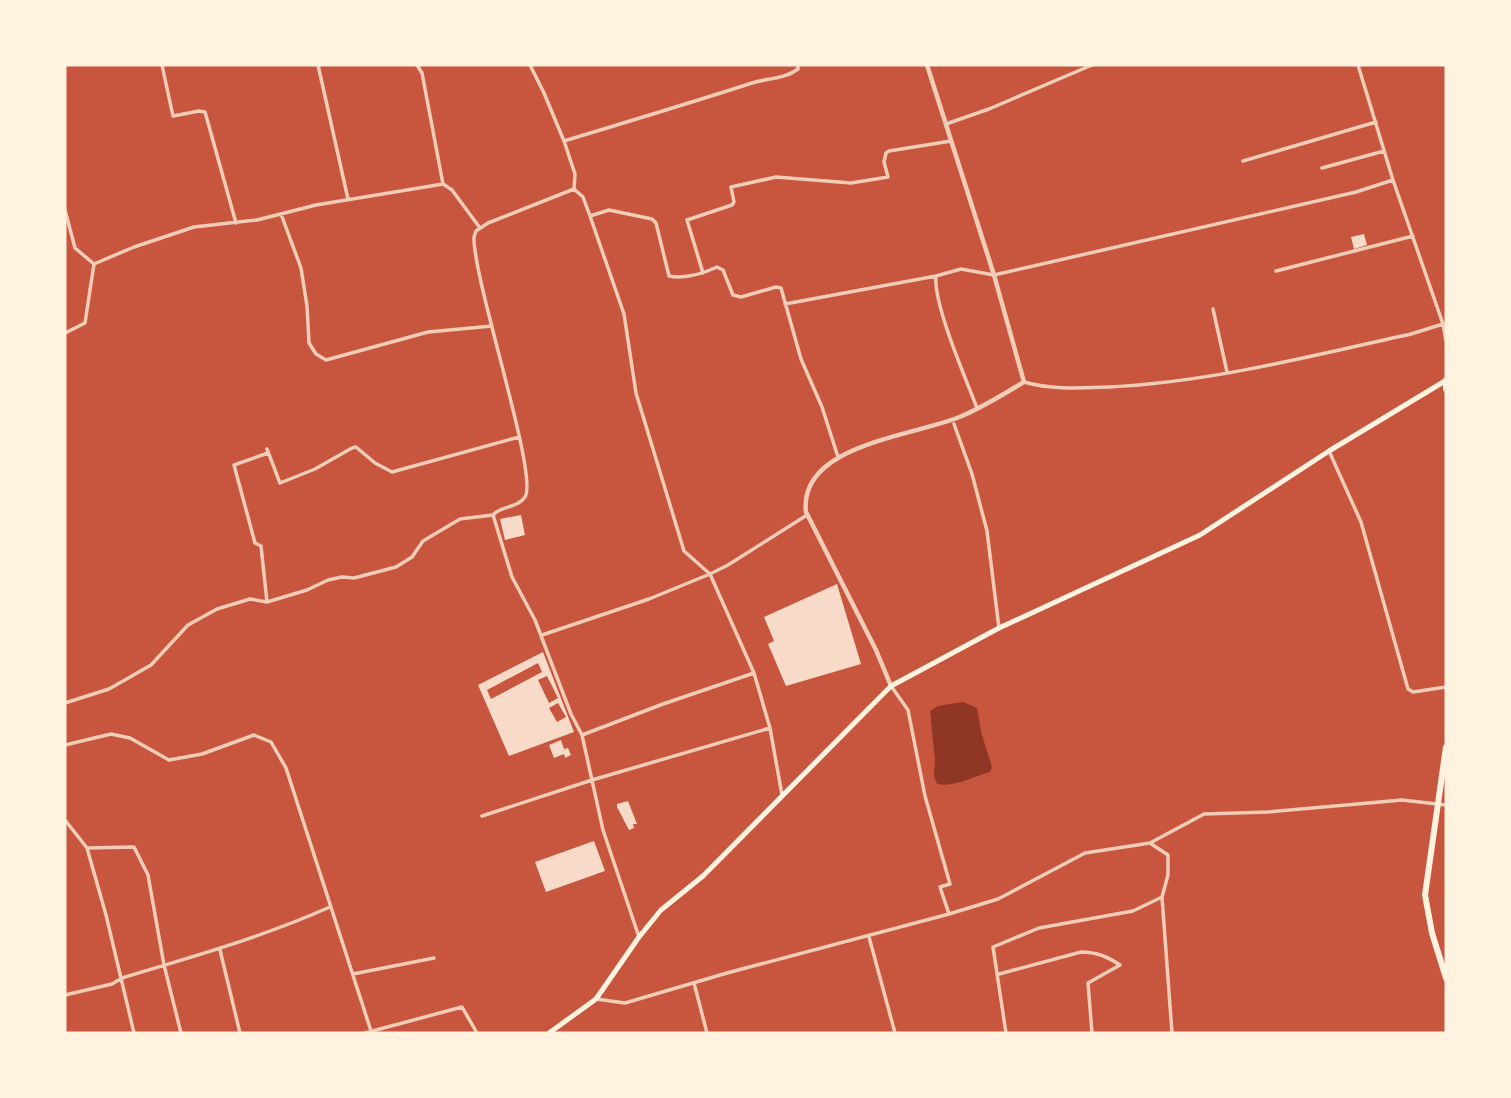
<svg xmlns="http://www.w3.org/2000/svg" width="1511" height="1098" font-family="'Sofia Sans Condensed',sans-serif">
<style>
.water{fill:#8f3625}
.building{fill:#f7dbc8;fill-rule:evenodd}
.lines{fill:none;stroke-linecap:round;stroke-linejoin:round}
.minor{stroke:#f1ccb7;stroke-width:3.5}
.tertiary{stroke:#f1ccb7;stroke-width:4.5}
.secondary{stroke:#fff3e0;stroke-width:5}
.trunk{stroke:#fff3e0;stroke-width:6}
</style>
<rect width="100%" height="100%" fill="#c8553d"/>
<!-- water -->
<path class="water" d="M963,702L977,708L981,732L992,767L990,772C975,776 952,788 937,784L934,776L935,761L930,711L938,706Z"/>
<!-- building -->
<path class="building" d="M1364,234L1367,245L1354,249L1351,237Z
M521,515L525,535L505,540L500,519Z
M837,584L861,664L786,686L768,644L774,641L764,617Z
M543,652L574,732L509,756L478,685ZM538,663L542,672L491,699L487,690ZM547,676L558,698L549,703L538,680ZM558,703L566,717L557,722L549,708Z
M561,740L564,749L568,748L571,755L565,758L564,754L554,758L549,745Z
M628,801L637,824H633L634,828L629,830L617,807V804Z
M594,841L605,871L546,892L535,862Z"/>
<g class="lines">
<!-- minor -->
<path class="minor" d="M162,65L173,116L199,111L205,112L236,223
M318,65L348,199
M417,65L422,73L443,184
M1358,65L1393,180L1443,324L1446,341
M946,124L989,109L1092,65
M564,141C627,122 690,103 752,83C768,78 785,79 798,69V65
M1243,161L1376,122
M1322,168L1384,151
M574,189L583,197L590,216L624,314L636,393L684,551L710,574L754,673L770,728L782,795
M65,210L75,248L94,264
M281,214L301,268L307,306L309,343L316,354L326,360L428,332L492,326
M590,216L609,210L652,219L656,223L669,276C685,279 702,274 717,267L723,270L733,295L741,297L776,287L781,288L801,359L822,407L838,457
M1276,271L1413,236
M703,273L687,220L732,205L734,202L731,187L776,177L851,183L888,177L884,162L886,153L889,151L951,141
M785,304L936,276
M1213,309L1227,372
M65,333L85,323L94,264L134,247L194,227L257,220L316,205L443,184L452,190L480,228
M1024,382C1051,390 1081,388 1109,387C1211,382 1311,356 1411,334L1443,324
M977,408C966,379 933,304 936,276L961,269L994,275L1356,192L1393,180
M954,424L972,474L987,531L999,628
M267,449L280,483L315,469L352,448L356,447L375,463L392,472L519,437
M1329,451L1361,522L1408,689L1413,692L1446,687
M493,515C500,506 518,508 525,497C539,475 473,281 474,237L476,231L488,223L574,189L575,174L564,141L544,93L530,65
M493,515L512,577L535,620L571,714L582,735L603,830L639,937
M267,602L261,546L255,543L234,465L268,453
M542,635L649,599L710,574L728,565L807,515
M891,686L908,710L925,796L950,884L940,887L949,914
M65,703L109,689L151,665L188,625L217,609L250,599L267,602L307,590L328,580L342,577L354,578L396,567L412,557L423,541L460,519L493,515
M582,735L663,704L754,673
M65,745L111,734L130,738L169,760L202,754L254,735L271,742L286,768L371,1031
M482,816L592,780L770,728
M65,820L87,848L106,915L134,1033
M87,848L134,847L148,875L164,965L181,1033
M1162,897L1172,1033
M869,937L895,1033
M220,950L240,1033
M353,974L434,958
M999,974L1081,952C1097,952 1108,957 1120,965L1088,983L1092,1033
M694,983L707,1033
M65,995L112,984L122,978C194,956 260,938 330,907
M596,999L625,1003L727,973L949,914L998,899L1085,853L1150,843L1204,814L1268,812L1402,800L1446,805
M365,1033L462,1007L477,1033
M1006,1033L993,947L1039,928L1133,911L1162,897L1168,875V855L1150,843"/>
<!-- tertiary -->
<path class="tertiary" d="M891,686L876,650L806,512C798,444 916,436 962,416C983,407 1004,394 1024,382L994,275L927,65"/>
<!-- secondary -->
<path class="secondary" d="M549,1033L596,999L639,937L661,910L703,876L891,686L999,628L1200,535L1329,451L1445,381"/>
<!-- trunk -->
<path class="trunk" d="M1446,380V389
M1446,747L1425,895L1432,933L1446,978"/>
</g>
<!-- border -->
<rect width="1511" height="1098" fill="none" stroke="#fff3e0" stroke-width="133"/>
</svg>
